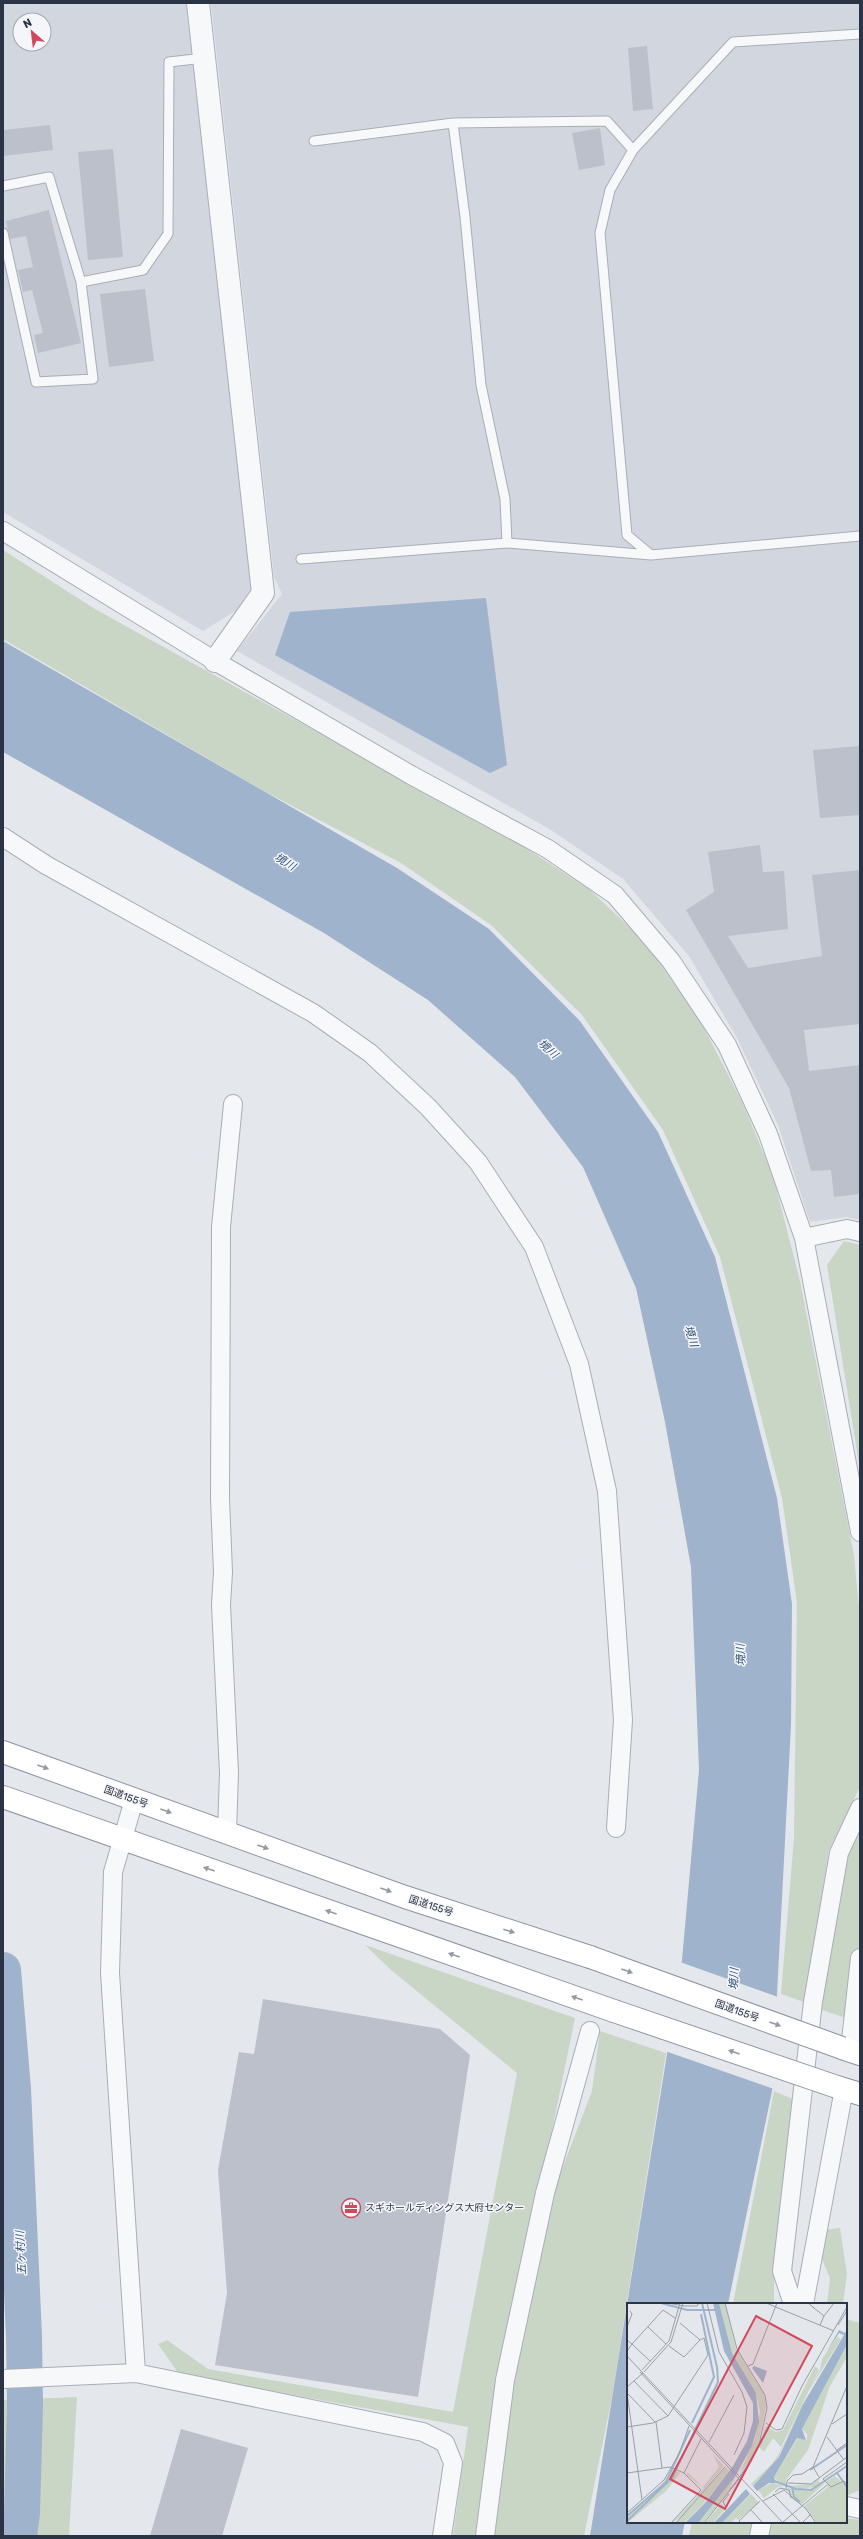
<svg xmlns="http://www.w3.org/2000/svg" width="863" height="2539" font-family="Rubik,'Noto Sans JP',sans-serif">
<style>
.built{fill:#d2d6de;fill-rule:evenodd}
.green{fill:#c9d6c5}
.water{fill:#9fb4cc}
.pier{fill:#e4e7ec}
.lines{fill:none;stroke-linecap:round;stroke-linejoin:round}
.river{stroke:#9fb4cc;stroke-width:36}
.building{fill:#bbc0ca}
.service-casing{stroke:#a9aeb7;stroke-width:11}
.minor-casing{stroke:#a9aeb7;stroke-width:20}
.tertiary-casing{stroke:#a9aeb7;stroke-width:24}
.trunk-casing{stroke:#8b94a3;stroke-width:24}
.service{stroke:#f7f8fa;stroke-width:9}
.minor{stroke:#f7f8fa;stroke-width:18}
.tertiary{stroke:#f7f8fa;stroke-width:22}
.trunk{stroke:#fff;stroke-width:22}
.trunk-bridge-casing{stroke:#8b94a3;stroke-width:24;stroke-linecap:butt}
.trunk-bridge{stroke:#fff;stroke-width:22}
.oneway{fill:#959aa2}
.labels{text-anchor:middle;dominant-baseline:central;stroke-width:3;stroke-linejoin:round;paint-order:stroke}
.street-label{font-size:10px;fill:#2b3445;stroke:#f4f6f9}
.poi-label{font-size:10px;fill:#2b3445;stroke:#f4f6f9;text-anchor:start}
.water-label{font-size:11px;font-style:italic;fill:#34527a;stroke:#f4f6f9}
.inset-river{fill:none;stroke:#9fb4cc;stroke-width:2}
.inset-road{fill:none;stroke:#9a9fa9;stroke-width:1}
.view{fill:#d1495b;fill-opacity:0.15;stroke:#d1495b;stroke-width:2}
.inset-edge{fill:none;stroke:#2b3445;stroke-width:2}
</style>
<rect width="100%" height="100%" fill="#e4e7ec"/>
<!-- built -->
<path class="built" d="M3,3H186L253,585L237,610L203,631L3,512ZM20,20H44V44H20Z
M211,3H860V1220L846,1217L810,1222L778,1125L737,1038L689,956L623,879L551,830L237,651L282,594L274,577Z"/>
<!-- green -->
<path class="green" d="M3,550L95,609L521,845L589,889L646,943L701,1022L743,1104L773,1176L800,1281L854,1555L860,1620V1787L829,1850L804,2002L781,1994L794,1838L797,1603L782,1498L720,1257L663,1130L582,1015L491,925L401,863L262,790L3,639Z
M844,1241L860,1245V1470L827,1265Z
M860,1829V1947L846,2018L819,2009L847,1855Z
M365,1945L575,2018L540,2189L480,2536H453L468,2427L179,2374L158,2344L167,2340L208,2369L453,2412L517,2073L391,1970Z
M600,2031L666,2053L612,2397L584,2536H492L512,2380L550,2200L592,2091Z
M774,2091L795,2100L774,2268V2304H733Z
M840,2228L847,2274L843,2304H827L830,2278L821,2257L825,2230Z
M846,2319L860,2323V2490L846,2496Z
M77,2397L69,2536H3V2400Z
M846,2518L860,2520V2536H769L771,2522H846Z
M692,2522H754L752,2536H689Z"/>
<!-- water -->
<path class="water" d="M486,598L507,765L490,773L275,655L290,612Z
M3,641L397,868L489,929L580,1021L658,1132L715,1257L777,1498L792,1604L791,1725L772,2091L728,2304H628V2522H685L682,2536H590L682,1960L699,1770L691,1567L665,1422L636,1288L583,1167L515,1077L428,1000L324,933L3,752Z"/>
<!-- pier -->
<path class="pier" d="M680,1962L778,1997L774,2089L665,2051Z"/>
<g class="lines">
<!-- river -->
<path class="river" d="M3,1970L13,2089L24,2336L25,2406L22,2513L19,2536"/>
</g>
<!-- building -->
<path class="building" d="M647,46L653,109L633,111L628,48Z
M50,125L53,150L3,156V130Z
M600,128L605,165L579,170L572,133Z
M113,149L123,257L88,260L78,152Z
M49,210L81,343L38,353L34,335L43,333L32,290L23,292L18,270L33,267L26,236L10,239L6,221Z
M145,289L154,361L109,367L100,294Z
M860,746V815L820,818L813,750Z
M760,845L763,872L784,871L788,929L728,936L748,968L822,956L812,875L860,870V1024L804,1030L809,1071L860,1065V1194L834,1197L831,1170L811,1171L789,1088L686,910L714,892L708,852Z
M263,1999L440,2029L470,2055L418,2397L215,2365L227,2293L218,2170L239,2052L254,2054Z
M181,2429L248,2448L222,2536H150Z"/>
<g class="lines">
<!-- service casing -->
<g class="service-casing">
<path id="service" d="M860,34L733,42L633,150L610,190L600,233L627,535L651,555L860,536
M314,141L453,123
M633,150L607,121L453,123L465,217L481,385L505,499L507,543L651,555
M3,186L49,177L81,282L143,270L168,234L169,62L204,58
M3,233L36,382L93,379L81,282
M301,559L507,543"/>
</g>
<!-- minor casing -->
<g class="minor-casing">
<path id="minor" d="M3,531L215,661L411,775L548,849L615,895L671,961L727,1045L768,1134L804,1238L860,1532
M3,837L46,865L313,1013L370,1053L428,1107L478,1162L534,1247L579,1364L607,1491L623,1720L616,1828
M804,1238L847,1229L860,1232
M134,1800L113,1872L110,1973L136,2373L423,2432L445,2443L453,2463L442,2536
M227,1833L229,1773L221,1605L223,1572L220,1499L221,1227L233,1104
M850,2050L860,1958
M793,2304L782,2271L813,2002L839,1853L860,1808
M804,2304L844,2089
M3,2379L136,2373
M846,2506L860,2509
M485,2536L505,2380L545,2193L590,2031
M759,2536L762,2522"/>
</g>
<!-- tertiary casing -->
<g class="tertiary-casing">
<path id="tertiary" d="M198,3L263,593L215,661"/>
</g>
<!-- trunk casing -->
<g class="trunk-casing">
<path id="trunk" d="M3,1752L405,1897L590,1957
M3,1797L614,2011
M842,2048L860,2054
M837,2087L860,2094"/>
</g>
<!-- service -->
<use href="#service" class="service"/>
<!-- minor -->
<use href="#minor" class="minor"/>
<!-- tertiary -->
<use href="#tertiary" class="tertiary"/>
<!-- trunk -->
<use href="#trunk" class="trunk"/>
<!-- trunk-bridge casing -->
<g class="trunk-bridge-casing">
<path id="trunk-bridge" d="M590,1957L842,2048
M614,2011L837,2087"/>
</g>
<!-- trunk-bridge -->
<use href="#trunk-bridge" class="trunk-bridge"/>
</g>
<!-- one-way arrows -->
<defs><path id="oneway-solid" d="M-6-.8H1V-3.2L6.5 0L1 3.2V.8H-6Z"/></defs>
<g class="oneway">
<use href="#oneway-solid" transform="translate(43 1767) rotate(20)"/>
<use href="#oneway-solid" transform="translate(166 1811) rotate(20)"/>
<use href="#oneway-solid" transform="translate(263 1847) rotate(20)"/>
<use href="#oneway-solid" transform="translate(209 1869) rotate(-161)"/>
<use href="#oneway-solid" transform="translate(386 1890) rotate(20)"/>
<use href="#oneway-solid" transform="translate(331 1912) rotate(-161)"/>
<use href="#oneway-solid" transform="translate(509 1931) rotate(18)"/>
<use href="#oneway-solid" transform="translate(454 1955) rotate(-161)"/>
<use href="#oneway-solid" transform="translate(627 1971) rotate(20)"/>
<use href="#oneway-solid" transform="translate(577 1998) rotate(-161)"/>
<use href="#oneway-solid" transform="translate(775 2024) rotate(20)"/>
<use href="#oneway-solid" transform="translate(734 2052) rotate(-161)"/>
</g>
<!-- icons -->
<defs>
<g id="office-ring" transform="scale(1)"><circle r="9.5" fill="#f4f6f9" stroke="#d1495b" stroke-width="1.5"/><path d="M-6-3h4V-5.5h4V-3h4V5H-6ZM-1-4.5V-3h2v-1.5ZM-6 0V1H6V0Z" fill="#d1495b"/></g>
</defs>
<g fill-rule="evenodd">
<use href="#office-ring" x="351" y="2208"/>
</g>
<g class="labels">
<!-- street labels -->
<g class="street-label">
<text transform="translate(126 1797) rotate(20)">国道155号</text>
<text transform="translate(431 1906) rotate(18)">国道155号</text>
<text transform="translate(737 2011) rotate(20)">国道155号</text>
</g>
<!-- poi labels -->
<g class="poi-label">
<text x="365" y="2208">スギホールディングス大府センター</text>
</g>
<!-- water labels -->
<g class="water-label">
<text transform="translate(285 862) rotate(31)">境川</text>
<text transform="translate(548 1049) rotate(42)">境川</text>
<text transform="translate(691 1336) rotate(73)">境川</text>
<text transform="translate(741 1655) rotate(-93)">境川</text>
<text transform="translate(734 1979) rotate(-87)">境川</text>
<text transform="translate(21 2253) rotate(-93)">五ヶ村川</text>
</g>
</g>
<!-- overview -->
<g transform="translate(627 2303)">
<rect width="220" height="220" fill="#e4e7ec"/>
<path d="M92,0H98L109,46L137,91L139,103L131,142L125,157L113,169L128,136L133,109L129,90L105,50ZM210,34L214,36L181,89L193,67L195,56ZM220,43V54L203,83L181,147L159,177V182L151,179L147,174L171,135L180,137V131L175,126ZM188,63L192,67L154,144L146,135L137,149L132,144L139,123L149,129L156,127ZM180,91L152,153L147,161L125,183L124,181L145,161L153,149ZM86,151L97,163L54,214L45,220L77,185L60,172V169L76,184L92,164ZM220,156L193,175L191,179H197L187,184L174,186L161,183L184,181ZM99,164L102,168L77,200L57,220H49ZM45,166L53,170L39,188L0,220V213L34,183ZM208,173L220,184V220H190L177,203L201,184L199,179ZM108,174L101,190L76,220H71ZM145,180L158,183L151,184L137,195L131,187ZM198,180L174,202L165,196L160,186L163,185L166,194L173,200L168,194L165,186L180,188ZM124,191L132,200L111,217L109,215L104,220H95ZM94,201L99,205L86,220H78Z" fill="#c9d6c5"/>
<path d="M86,0H92L105,50L129,90L132,119L125,143L108,174L71,220H58L78,200L106,163L120,138L126,118V100L97,48ZM220,26V42L175,126L179,137L170,135L147,174L149,180H142L130,188L126,183L152,154L175,103L217,32L212,30L199,50L212,27L218,30ZM127,63L140,68L136,80L125,65ZM119,186L123,191L95,220H87Z" fill="#9fb4cc"/>
<path class="inset-river" d="M34,0L60,7H89M65,120L87,74L74,11M183,167L220,142M210,170L220,184M147,178L169,186L184,187L220,163M165,185L167,194L173,199M0,213L39,179L63,127M0,218L45,175L91,79L90,64L75,0"/>
<path class="inset-road" d="M41,0L57,3H70L72,0M80,0L92,49L115,89L120,104L117,130L107,152M98,0L110,46L138,92L140,105L132,142L114,174M139,0L207,28M181,0L197,13L193,22M197,13L207,0M211,22L220,8M0,24L5,11L3,8M21,24L39,41M0,37L5,41L0,48M42,43L57,54L73,37L53,20M0,53L156,220M23,58L5,41L36,7L48,15M121,63L126,61L150,0M15,67L42,38L53,0M13,69L114,178M17,69L44,39L56,0M7,78L41,113M0,84L16,70M0,90L15,197M1,91L28,119M29,119L35,165M139,120L149,127L155,126L175,83L220,4M205,121L220,111M0,124L26,120L41,113L81,52L77,35L73,37M200,134L217,157M82,139L107,92M210,147L220,140M220,159L196,176L204,184L217,178L220,182M186,164L220,83M0,170L43,164L57,170M161,180L184,181L220,154M159,186L160,178L166,172L175,171L186,164L192,174M102,188L125,157M148,189L153,185L162,187L164,195M146,191L174,220M136,198L157,187L179,206L189,220M99,204L96,199L102,191M124,207L136,220M0,210L37,177L52,151L62,123M156,219L200,182M44,220L74,187L57,170L74,136M49,220L98,164M77,220L112,176M114,220L112,218L133,198M175,220L184,211"/>
<path class="view" d="M129,13L185,43L98,206L43,176Z"/>
<rect width="220" height="220" class="inset-edge"/>
</g>
<!-- border -->
<rect width="863" height="2539" fill="none" stroke="#2b3445" stroke-width="8"/>
<!-- north arrow -->
<g transform="translate(32 32) rotate(332)"><circle r="19" fill="#f4f6f9" stroke="#a4a8b1"/>
<path d="M0-3L7 15L0 10L-7 15Z" fill="#d1495b"/>
<text y="-6" font-size="11" font-weight="bold" text-anchor="middle" fill="#2b3445">N</text>
</g>
</svg>
